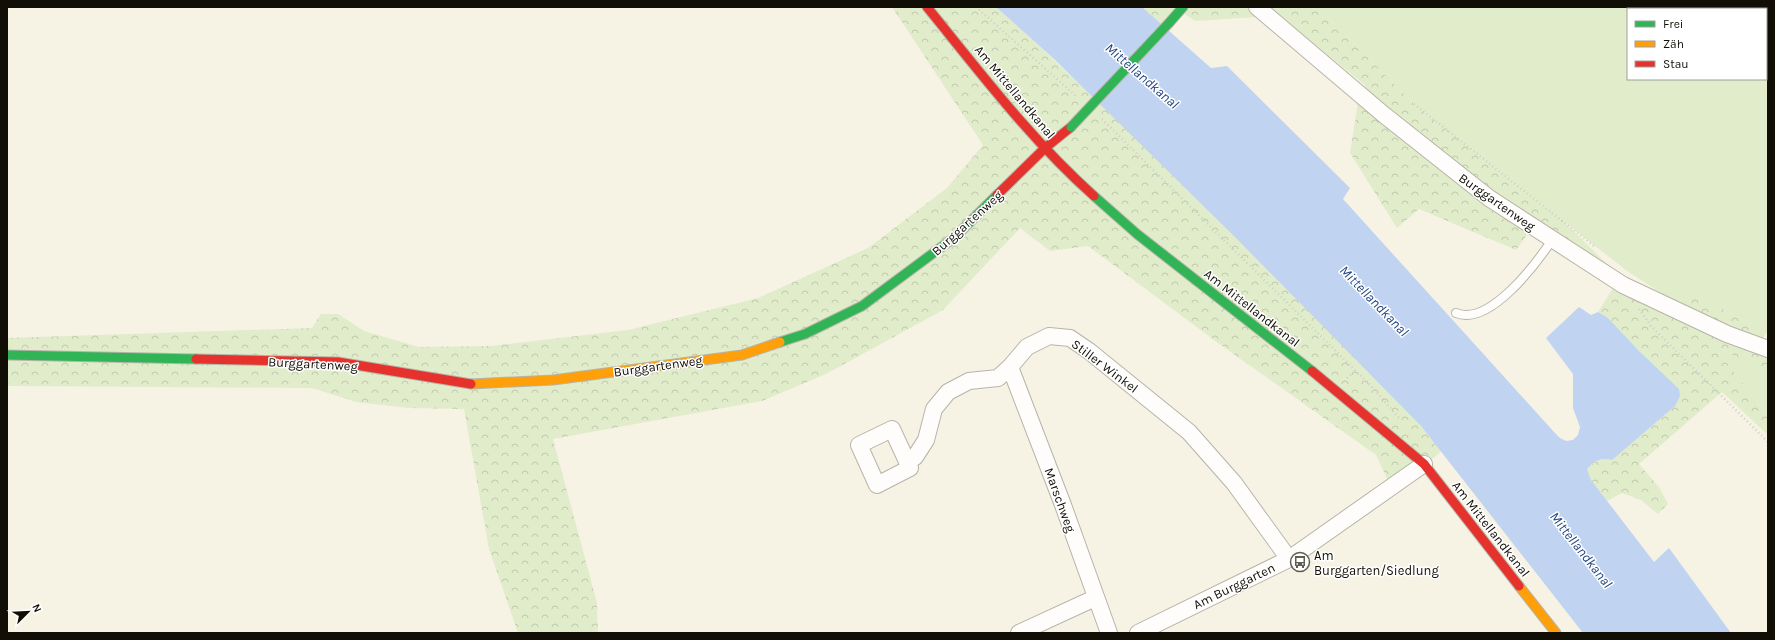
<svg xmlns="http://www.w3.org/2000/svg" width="1775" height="640" font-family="Karla,sans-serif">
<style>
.grass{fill:#e1eccb}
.forest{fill:url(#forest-crowns)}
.water{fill:#c0d3f0}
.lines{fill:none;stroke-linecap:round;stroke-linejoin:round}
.lane-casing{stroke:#b6b4a9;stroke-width:10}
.street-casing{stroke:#b6b4a9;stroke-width:18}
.fast-casing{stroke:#b6b4a9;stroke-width:11}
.slow-casing{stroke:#b6b4a9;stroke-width:11}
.jam-casing{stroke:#b6b4a9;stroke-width:11}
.path{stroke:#cfcecb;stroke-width:2.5;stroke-dasharray:1 3;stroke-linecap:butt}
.lane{stroke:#fefdfb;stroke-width:8}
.street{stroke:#fefdfb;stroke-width:16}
.fast{stroke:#30b455;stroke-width:9}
.slow{stroke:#ff9f0a;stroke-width:9}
.jam{stroke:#e5322d;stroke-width:9}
.fast-bridge-casing{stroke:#b6b4a9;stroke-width:11;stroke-linecap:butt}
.fast-bridge{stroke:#30b455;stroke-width:9}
.labels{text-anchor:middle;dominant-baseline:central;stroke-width:3;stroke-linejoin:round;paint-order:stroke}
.street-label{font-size:13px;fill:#100e05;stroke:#fff}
.poi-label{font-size:13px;fill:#100e05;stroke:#fff;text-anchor:start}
.water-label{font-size:14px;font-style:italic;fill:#264780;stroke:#fff}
</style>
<defs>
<pattern id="forest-crowns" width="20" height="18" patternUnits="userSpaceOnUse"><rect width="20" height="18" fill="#e1eccb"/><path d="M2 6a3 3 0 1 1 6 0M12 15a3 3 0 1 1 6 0" fill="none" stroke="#c0c9ad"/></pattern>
</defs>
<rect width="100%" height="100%" fill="#f6f3e5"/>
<!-- grass -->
<path class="grass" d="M1318,7H1671L1709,9H1628V79H1766V9H1740L1742,7H1768L1767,332L1694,294L1684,308L1627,271L1414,104Z
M1712,344L1768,373V416Z"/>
<!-- forest -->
<path class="forest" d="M892,7H996C1144,140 1282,284 1421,426L1441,451L1435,457L1391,487L1376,455L1218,343L1088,246L1050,251L1020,228L943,310L826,374L762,401L553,439L597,603L598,633H518L489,549L464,409L408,408L356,402L312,388L7,386V338L312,328L321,314H338L364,331L419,347L491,346L628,330L758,298L868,248L947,188L983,145Z
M1142,7H1318L1414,104L1562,220L1609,266L1537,221L1516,250L1419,209L1397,228L1350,153L1358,102L1365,85L1269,8L1258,17L1195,21L1176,8L1161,24Z
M1613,288L1768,353V373L1713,345L1768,416V435L1722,392L1639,464L1659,487L1668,504L1658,514L1641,500L1622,493L1607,501L1591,480L1587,469C1595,460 1601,457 1612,460L1640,352L1608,318L1598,312Z
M1694,294L1767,332L1759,344L1684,308Z"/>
<!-- water -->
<path class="water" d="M996,7H1142L1211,68L1227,66L1350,188L1343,199L1554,432L1560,438L1566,441L1573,440L1578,435L1580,427L1573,408V374L1546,338L1579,307L1591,315L1598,312L1608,318L1640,352L1679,389L1680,396L1675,406L1612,460C1601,457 1595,460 1587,469L1591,480L1654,562L1669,548L1731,633H1583L1421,426L1234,236L1054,59Z"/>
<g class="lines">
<!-- lane casing -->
<g class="lane-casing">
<path id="lane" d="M1456,313C1489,327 1536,264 1552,240"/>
</g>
<!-- street casing -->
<g class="street-casing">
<path id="street" d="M1257,7L1383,114L1489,198L1623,285L1727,334L1768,349
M1010,367L1063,505L1109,633
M892,429L910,468L877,485L859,445Z
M907,462L915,457L926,440L934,409L948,392L969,381L998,378L1010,367L1027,347L1049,336L1070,338L1089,351L1189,432L1234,483L1289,559
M1019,633L1095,598
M1138,633L1289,559L1424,464"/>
</g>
<!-- fast casing -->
<g class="fast-casing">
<path id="fast" d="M1169,23L1183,7
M1094,196L1137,234L1312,371
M780,342L805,334L862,306L955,237L997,195
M7,355L196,359"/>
</g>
<!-- slow casing -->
<g class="slow-casing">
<path id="slow" d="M471,384L553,380L742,355L780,342
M1519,586L1556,633"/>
</g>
<!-- jam casing -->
<g class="jam-casing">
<path id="jam" d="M927,7C980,72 1031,140 1094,196
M997,195L1045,148L1071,127
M196,359L338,362L471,384
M1312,371L1424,464L1519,586"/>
</g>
<!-- path -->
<path class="path" d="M976,7L1076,96
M1414,104L1595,247
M1102,119L1372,387L1399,418
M1639,309L1651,326L1768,442
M1347,378L1355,371"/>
<!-- lane -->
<use href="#lane" class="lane"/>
<!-- street -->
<use href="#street" class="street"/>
<!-- fast -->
<use href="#fast" class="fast"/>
<!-- slow -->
<use href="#slow" class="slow"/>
<!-- jam -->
<use href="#jam" class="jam"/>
<!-- fast-bridge casing -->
<g class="fast-bridge-casing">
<path id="fast-bridge" d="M1071,127L1169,23"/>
</g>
<!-- fast-bridge -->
<use href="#fast-bridge" class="fast-bridge"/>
</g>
<!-- icons -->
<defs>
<g id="bus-ring" transform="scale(1)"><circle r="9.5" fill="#fff" stroke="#605e53" stroke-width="1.5"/><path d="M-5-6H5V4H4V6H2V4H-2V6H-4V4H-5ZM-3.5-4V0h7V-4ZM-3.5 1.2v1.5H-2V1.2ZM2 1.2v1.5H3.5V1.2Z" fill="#605e53"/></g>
</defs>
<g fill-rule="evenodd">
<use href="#bus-ring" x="1300" y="562"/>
</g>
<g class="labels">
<!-- street labels -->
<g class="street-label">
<text transform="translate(1015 92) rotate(50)">Am Mittellandkanal</text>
<text transform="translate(1497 202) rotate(35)">Burggartenweg</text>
<text transform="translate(967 223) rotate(-42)">Burggartenweg</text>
<text transform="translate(1252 308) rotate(38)">Am Mittellandkanal</text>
<text transform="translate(313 364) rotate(3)">Burggartenweg</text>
<text transform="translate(658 366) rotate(-8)">Burggartenweg</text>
<text transform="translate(1105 366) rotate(37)">Stiller Winkel</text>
<text transform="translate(1060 500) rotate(70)">Marschweg</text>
<text transform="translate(1491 529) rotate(52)">Am Mittellandkanal</text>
<text transform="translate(1234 586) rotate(-26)">Am Burggarten</text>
</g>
<!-- poi labels -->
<g class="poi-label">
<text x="1314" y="555">Am<tspan x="1314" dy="15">Burggarten/Siedlung</tspan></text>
</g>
<!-- water labels -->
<g class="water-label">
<text transform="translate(1142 76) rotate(41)">Mittellandkanal</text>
<text transform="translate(1374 301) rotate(46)">Mittellandkanal</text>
<text transform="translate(1581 550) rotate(52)">Mittellandkanal</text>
</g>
</g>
<!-- border -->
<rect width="1775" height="640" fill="none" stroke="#100e05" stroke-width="16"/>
<!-- legend -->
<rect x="1627" y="8" width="140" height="72" fill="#ffffff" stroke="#9f9f9b"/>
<rect x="1635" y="21" width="20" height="6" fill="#30b455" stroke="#9f9f9b"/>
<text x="1663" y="28" font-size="12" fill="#100e05">Frei</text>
<rect x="1635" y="41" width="20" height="6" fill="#ff9f0a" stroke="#9f9f9b"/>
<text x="1663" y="48" font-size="12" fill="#100e05">Zäh</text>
<rect x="1635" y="61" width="20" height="6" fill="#e5322d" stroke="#9f9f9b"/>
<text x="1663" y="68" font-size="12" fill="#100e05">Stau</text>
<!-- north arrow -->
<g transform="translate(28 612) rotate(66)" stroke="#ffffff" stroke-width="3" paint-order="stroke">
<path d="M0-3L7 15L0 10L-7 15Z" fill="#100e05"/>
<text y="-6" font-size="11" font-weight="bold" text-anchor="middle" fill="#100e05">N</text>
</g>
</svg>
